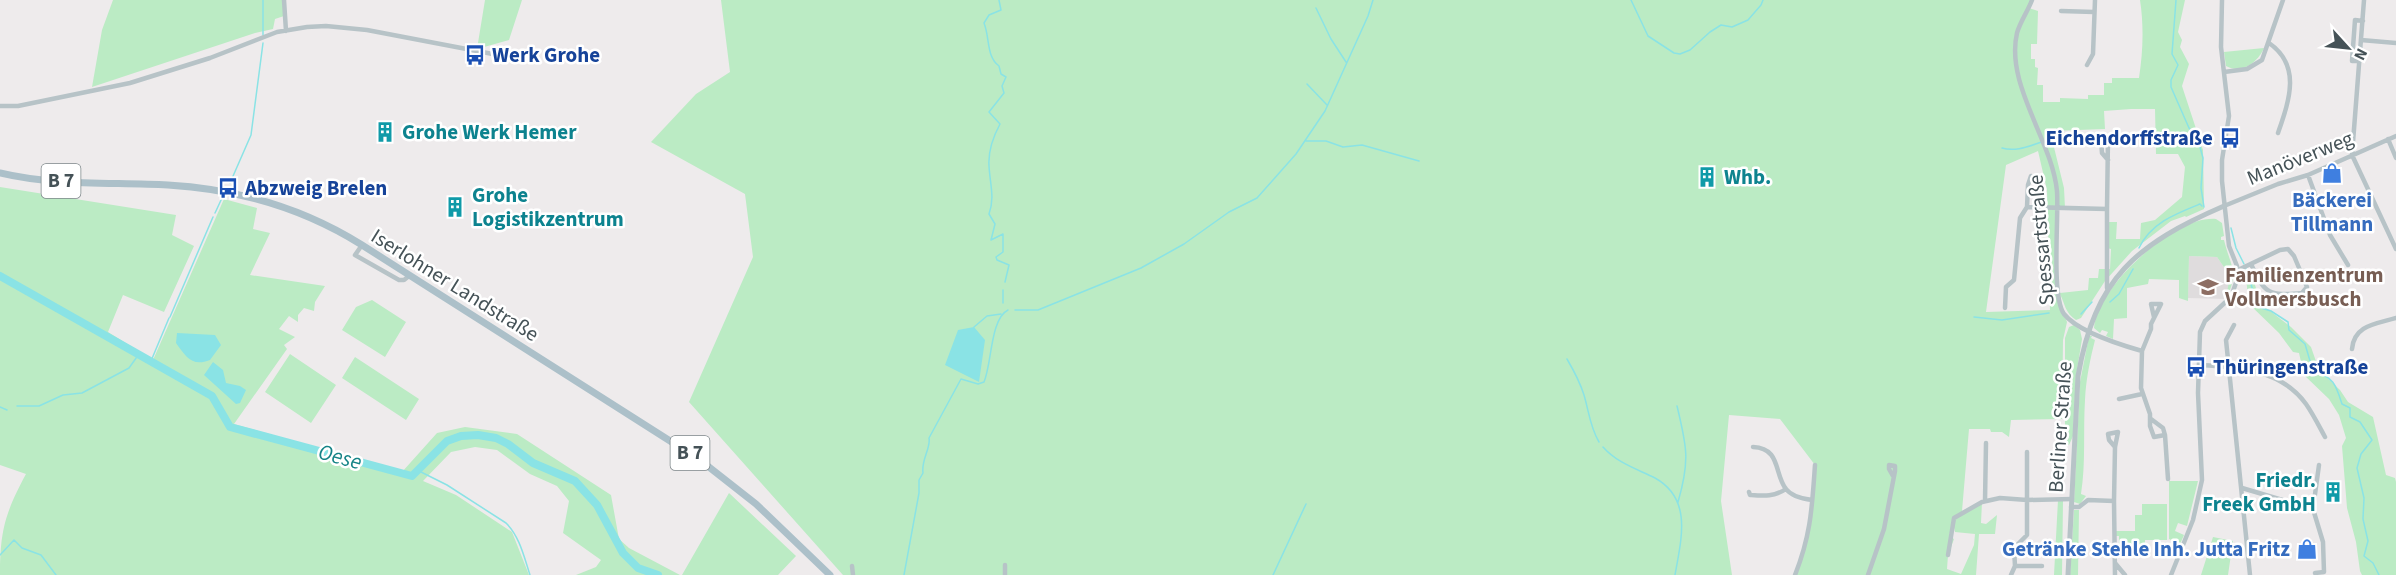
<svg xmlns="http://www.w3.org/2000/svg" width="2396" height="575" font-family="'Source Sans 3',sans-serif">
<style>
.education{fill:#dfdcdd}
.green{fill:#bbebc4;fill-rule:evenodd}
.water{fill:#8ae3e5}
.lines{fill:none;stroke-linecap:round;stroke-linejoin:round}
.stream{stroke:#8ae3e5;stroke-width:1.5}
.river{stroke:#8ae3e5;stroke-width:8}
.minor{stroke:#b7c3c7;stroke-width:4.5}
.tertiary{stroke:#b7c3c7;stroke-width:5}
.primary{stroke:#acc0c9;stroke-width:7}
.labels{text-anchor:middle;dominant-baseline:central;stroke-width:5;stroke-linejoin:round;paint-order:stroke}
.shield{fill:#fff;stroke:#7d8689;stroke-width:1.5}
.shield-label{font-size:20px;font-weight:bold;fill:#455257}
.transit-label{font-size:21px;font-weight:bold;fill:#164399;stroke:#fff;text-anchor:start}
.culture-label{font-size:21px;font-weight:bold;fill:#0d838f;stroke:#fff;text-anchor:start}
.street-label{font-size:21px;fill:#455257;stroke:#fff}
.shop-label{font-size:21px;font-weight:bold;fill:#366cbe;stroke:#fff}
.education-label{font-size:21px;font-weight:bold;fill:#785e54;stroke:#fff;text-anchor:start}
.water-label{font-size:22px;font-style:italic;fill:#148386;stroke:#fff}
</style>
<rect width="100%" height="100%" fill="#eeebec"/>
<!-- education -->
<path class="education" d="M2189,256L2217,257L2230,276L2227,299L2188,298Z"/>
<!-- green -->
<path class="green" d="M113,0H284V16L275,19L273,29L255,33L92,87L102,30Z
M485,0H522L509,40L477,49Z
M721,0H2032L2029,8L2038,11L2037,44H2031V59H2035V67L2038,68L2037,85H2043V102H2060V98L2088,99V95H2104V83H2112V78H2139C2143,52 2144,26 2140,0H2185L2178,32L2182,40L2180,47L2189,64L2182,86L2203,150L2204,209L2186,217L2185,216L2171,221L2132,251L2105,281L2081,318L2076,320C2065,313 2065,304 2060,294L2063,312L2067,322L2063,340L2062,419L2011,420L2009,437L2002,432H1991L1990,429H1969L1962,511L1982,502L1981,523L1986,524L1997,515L1995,534H1979L1976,575H1796L1811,523L1815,465L1780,419L1729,415L1721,501L1732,575H843L689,402L753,257L745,194L651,142L696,94L730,72ZM2131,109H2155L2156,154H2178L2185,167L2182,197L2155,220L2141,223L2140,239H2116L2117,222H2108L2107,248L2111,249L2110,269H2099L2098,278H2089L2088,290L2060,293L2056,270L2058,208H2065L2064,188L2050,131L2105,129L2104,111ZM2038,151L2047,190L2050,310L1986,312L2006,165ZM1953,523L1955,532L1975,534L1974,545L1961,574L1947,569L1948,555L1954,539L1949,536Z
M2264,48C2258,62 2242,75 2226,66L2224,52Z
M0,187L176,215L172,235L194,246L164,312L123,295L108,332L153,360L224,199L257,208L253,229L270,233L250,275L325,286L315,302L314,311L304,308L298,315V322L289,316L279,329L295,337L284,345L287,349L234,424L402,472L437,433L465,427L517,434L611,495L619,539L629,548L680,575H576L596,567L601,560L563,533L569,501L557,486L530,474L497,450L475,447L451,452L423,481L456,495L512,532L529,575H0C0,531 5,513 26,474L0,465Z
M2216,219L2222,223L2224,236L2221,237V240H2224C2230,265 2240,273 2226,298L2230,276L2217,257L2189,256L2188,301L2179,298V280L2149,279L2148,284L2127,288V318L2114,319L2113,339L2106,336L2108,332L2102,330L2100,333L2094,328C2097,287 2175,215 2216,219Z
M2250,269L2261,304L2291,327L2311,347L2319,370L2340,390L2348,402L2373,417L2386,475L2395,478L2396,482V575H2362L2360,571L2356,542L2347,508L2342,446L2346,438L2339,415L2329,399L2304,375L2299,353L2293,352L2279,333L2249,304L2245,270Z
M372,300L406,322L385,357L342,330L356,307Z
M2074,325L2080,330L2082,339L2076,376L2073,436L2069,445L2065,444V338L2069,327Z
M2089,336H2092L2091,338L2095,340C2090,360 2086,379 2085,400C2083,432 2086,463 2081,494L2086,496L2080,504L2074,502L2080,382Z
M290,354L336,385L311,423L265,392Z
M355,357L419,399L406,420L342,378Z
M2169,481H2198L2187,526L2178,523L2175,531L2184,535L2180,544L2169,539Z
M729,493L796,556L778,575H682Z
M2058,500L2063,501L2062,575H2054Z
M2142,504H2167V540H2145V552H2119V536H2116V531H2135V515H2142Z
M2074,510H2079L2078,575H2070Z
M2213,537L2233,541L2228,575H2201Z"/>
<!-- water -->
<path class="water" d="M974,327L985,340L979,382L945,365L958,330Z
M177,333L215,335L221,345L210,360C192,367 186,357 176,343Z
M213,362L223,370L226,383L240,386L246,390L240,403L236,404L204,375Z"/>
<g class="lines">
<!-- stream -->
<path class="stream" d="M999,0L1001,10L989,15L984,23C990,38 986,56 999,66L1001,74L1006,77L1002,86L1004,93L989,112L1000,124C993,137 988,151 989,166C990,184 995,198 989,214L995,224L991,240L1003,234V252L996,257L997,260L1009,265L1005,282
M1631,0L1648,36L1674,53L1680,54L1690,50L1710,32L1721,25L1732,27L1748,20L1761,5L1763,0
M2176,0L2172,54L2178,65L2171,80V87L2189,128L2198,140L2203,158L2201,188L2204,207
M1316,8L1331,39L1346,62
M263,35V0
M1307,84L1327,105
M1306,141H1326L1343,147L1362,145L1419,161
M2002,148C2016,152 2029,146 2042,142
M230,183L251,135L263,43
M215,213L222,198
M2231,228L2236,248L2244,264
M2139,248C2151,223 2175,214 2200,204L2202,206
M2246,268L2258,307L2271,311L2288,322L2289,330L2305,344L2313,371C2334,377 2336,385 2342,404L2350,408V417L2360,422L2372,440L2361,454L2357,468L2364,498L2363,519L2368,541L2364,556L2373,563L2379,575
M2110,302L2119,294L2133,269
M1003,303V290
M1015,310H1038L1141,268L1184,244L1229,212L1257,198L1296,154L1325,111L1368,16L1373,0
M2081,314L2092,302
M170,317L213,217
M1974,317L2002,320L2049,313
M974,327L987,316L1001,314
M1567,359C1574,371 1580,382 1584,395C1589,412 1590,427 1599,442
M151,361L169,318
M17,406H39L63,395L82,393L129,368L139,354
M1677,406C1687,447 1690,461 1678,502
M0,407L7,410
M1603,447C1617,463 1637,469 1655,478C1693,499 1681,540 1675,575
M419,471L447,485L506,523C520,537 524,557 530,575
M0,555L14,540L22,548L41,555L56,575
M904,575L919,493V480L923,473C921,460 931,448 929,438L961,379L978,384L984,382C992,364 990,319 1008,310
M1273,575L1306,504"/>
<!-- river -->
<path class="river" d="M0,276L212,396L230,427L412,476L447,441L461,436L478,435L496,438L508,444L533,463L575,481L597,505L623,553L638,568L658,575"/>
<!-- minor -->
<path class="minor" d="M284,0L286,31
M2032,0C2028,11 2020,22 2017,33C2005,85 2052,140 2057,191C2059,217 2051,296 2064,314C2078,332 2121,345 2142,351L2141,388L2150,414V426L2154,437L2165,435L2163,428L2151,419
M2364,0L2352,155L2396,249
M2061,11L2094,12
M2361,40L2396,43
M2269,43C2302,66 2289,101 2278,133
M2359,61H2352L2355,20L2363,21
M2087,65L2093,54L2095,0
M2224,72L2247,69L2262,60L2283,0
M0,106H18L130,83L210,58L277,32L307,27L326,26L367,30L498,55
M2388,139L2396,158
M2308,175L2330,235L2348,265
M2224,206L2278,184L2308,175L2396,136
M2027,207L2028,185L2031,176
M2107,209L2108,138L2101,139L2102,153L2108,160
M362,245L355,255L399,280H404L409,276
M2238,270L2280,250L2288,249L2294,256L2307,287L2302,293C2269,296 2265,295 2251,264
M2005,308L2006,287L2014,280L2020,218L2027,207L2107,209V288
M2234,325L2226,340L2250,575
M2352,349C2354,325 2376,324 2396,318
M2142,351L2151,329V324L2161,304H2151L2154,317
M2199,365C2238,367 2281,369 2306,404C2313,414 2319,426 2325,437
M2119,399L2142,394
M2165,435L2168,479
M1753,447C1781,448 1774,474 1786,489C1792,497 1804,499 1812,500
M2242,488L2313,509
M1749,492L1750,495C1764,496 1774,497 1786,489
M1985,501L1986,443
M2114,501L2115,447L2118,432L2108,434L2109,440L2115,447
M2071,507H2079L2088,500L2114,501L2115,575
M1948,555L1954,518L1982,502L2000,498L2027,500L2072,499
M2115,563L2125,575
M852,566L853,575
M2015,566H2042
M2315,573L2324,572L2323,542L2313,509L2319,465
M1005,575V565
M1795,575C1811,535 1812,507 1815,465
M1868,575L1884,529L1895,471V466L1889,465V469L1893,476
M2011,575L2015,566L2014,548L2027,535V452
M2171,575L2193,520L2202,480L2198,393L2200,332L2205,321L2231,297L2238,277L2237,266L2229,246L2222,181V160L2229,116L2221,47L2222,0"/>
<!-- tertiary -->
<path class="tertiary" d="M2068,575L2078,376C2095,278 2136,244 2224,206"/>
<!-- primary -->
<path class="primary" d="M0,173C54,186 112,182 168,185C237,189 303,208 362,245L700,460L756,504L830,575"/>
</g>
<!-- icons -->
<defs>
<g id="bus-bare" transform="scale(1.62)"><path d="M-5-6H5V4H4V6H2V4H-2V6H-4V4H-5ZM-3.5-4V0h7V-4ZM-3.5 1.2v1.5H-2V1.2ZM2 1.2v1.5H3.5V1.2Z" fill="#1a4fb4" stroke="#fff" stroke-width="2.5" paint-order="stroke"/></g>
<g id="building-bare" transform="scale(1.62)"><path d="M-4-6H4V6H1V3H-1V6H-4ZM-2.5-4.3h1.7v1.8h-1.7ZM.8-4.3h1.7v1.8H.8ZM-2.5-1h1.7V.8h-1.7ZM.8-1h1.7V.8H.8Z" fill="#0f9aa8" stroke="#fff" stroke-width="2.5" paint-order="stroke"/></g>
<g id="shop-bare" transform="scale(1.62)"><path d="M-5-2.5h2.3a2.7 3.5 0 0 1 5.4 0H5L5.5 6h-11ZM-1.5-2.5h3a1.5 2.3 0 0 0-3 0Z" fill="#3f7fe0" stroke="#fff" stroke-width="2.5" paint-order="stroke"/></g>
<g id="school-bare" transform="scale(1.62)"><path d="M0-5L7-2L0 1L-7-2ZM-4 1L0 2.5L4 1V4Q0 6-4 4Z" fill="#8d6e63" stroke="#fff" stroke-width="2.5" paint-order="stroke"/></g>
</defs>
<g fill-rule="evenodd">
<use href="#bus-bare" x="475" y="55"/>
<use href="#building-bare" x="385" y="132"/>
<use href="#bus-bare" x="2230" y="138"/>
<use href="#shop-bare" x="2332" y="173"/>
<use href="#building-bare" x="1707" y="177"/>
<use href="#bus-bare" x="228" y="188"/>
<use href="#building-bare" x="455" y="207"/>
<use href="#school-bare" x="2208" y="287"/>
<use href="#bus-bare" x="2196" y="367"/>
<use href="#building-bare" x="2333" y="492"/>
<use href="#shop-bare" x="2307" y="549"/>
</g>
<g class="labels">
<!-- shield labels -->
<g class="shield">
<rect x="41.5" y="164" width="39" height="34" rx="4.5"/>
<rect x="670.5" y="436" width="39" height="34" rx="4.5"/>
</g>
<g class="shield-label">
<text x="61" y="181">B 7</text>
<text x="690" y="453">B 7</text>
</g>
<!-- transit labels -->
<g class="transit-label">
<text x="492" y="55">Werk Grohe</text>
<text x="2213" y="138" text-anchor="end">Eichendorffstraße</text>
<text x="245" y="188">Abzweig Brelen</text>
<text x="2213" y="367">Thüringenstraße</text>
</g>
<!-- culture labels -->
<g class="culture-label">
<text x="402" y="132">Grohe Werk Hemer</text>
<text x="1724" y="177">Whb.</text>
<text x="472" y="195">Grohe<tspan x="472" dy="24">Logistikzentrum</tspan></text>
<text x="2316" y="480" text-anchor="end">Friedr.<tspan x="2316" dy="24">Freek GmbH</tspan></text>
</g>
<!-- street labels -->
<g class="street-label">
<text transform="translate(2300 158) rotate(-22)">Manöverweg</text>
<text transform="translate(2041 240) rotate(-95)">Spessartstraße</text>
<text transform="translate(455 285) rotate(32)">Iserlohner Landstraße</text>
<text transform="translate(2060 427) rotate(-86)">Berliner Straße</text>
</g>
<!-- shop labels -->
<g class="shop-label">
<text x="2332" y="200">Bäckerei<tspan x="2332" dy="24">Tillmann</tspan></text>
<text x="2290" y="549" text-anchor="end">Getränke Stehle Inh. Jutta Fritz</text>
</g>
<!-- education labels -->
<g class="education-label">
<text x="2225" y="275">Familienzentrum<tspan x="2225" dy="24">Vollmersbusch</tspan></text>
</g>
<!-- water labels -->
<g class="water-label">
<text transform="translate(340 457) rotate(15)">Oese</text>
</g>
</g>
<!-- north arrow -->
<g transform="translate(2348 48) rotate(117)" stroke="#ffffff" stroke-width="4.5" paint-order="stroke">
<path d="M0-4.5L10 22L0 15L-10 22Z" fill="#455257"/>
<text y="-9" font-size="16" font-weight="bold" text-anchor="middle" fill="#455257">N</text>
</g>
</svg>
